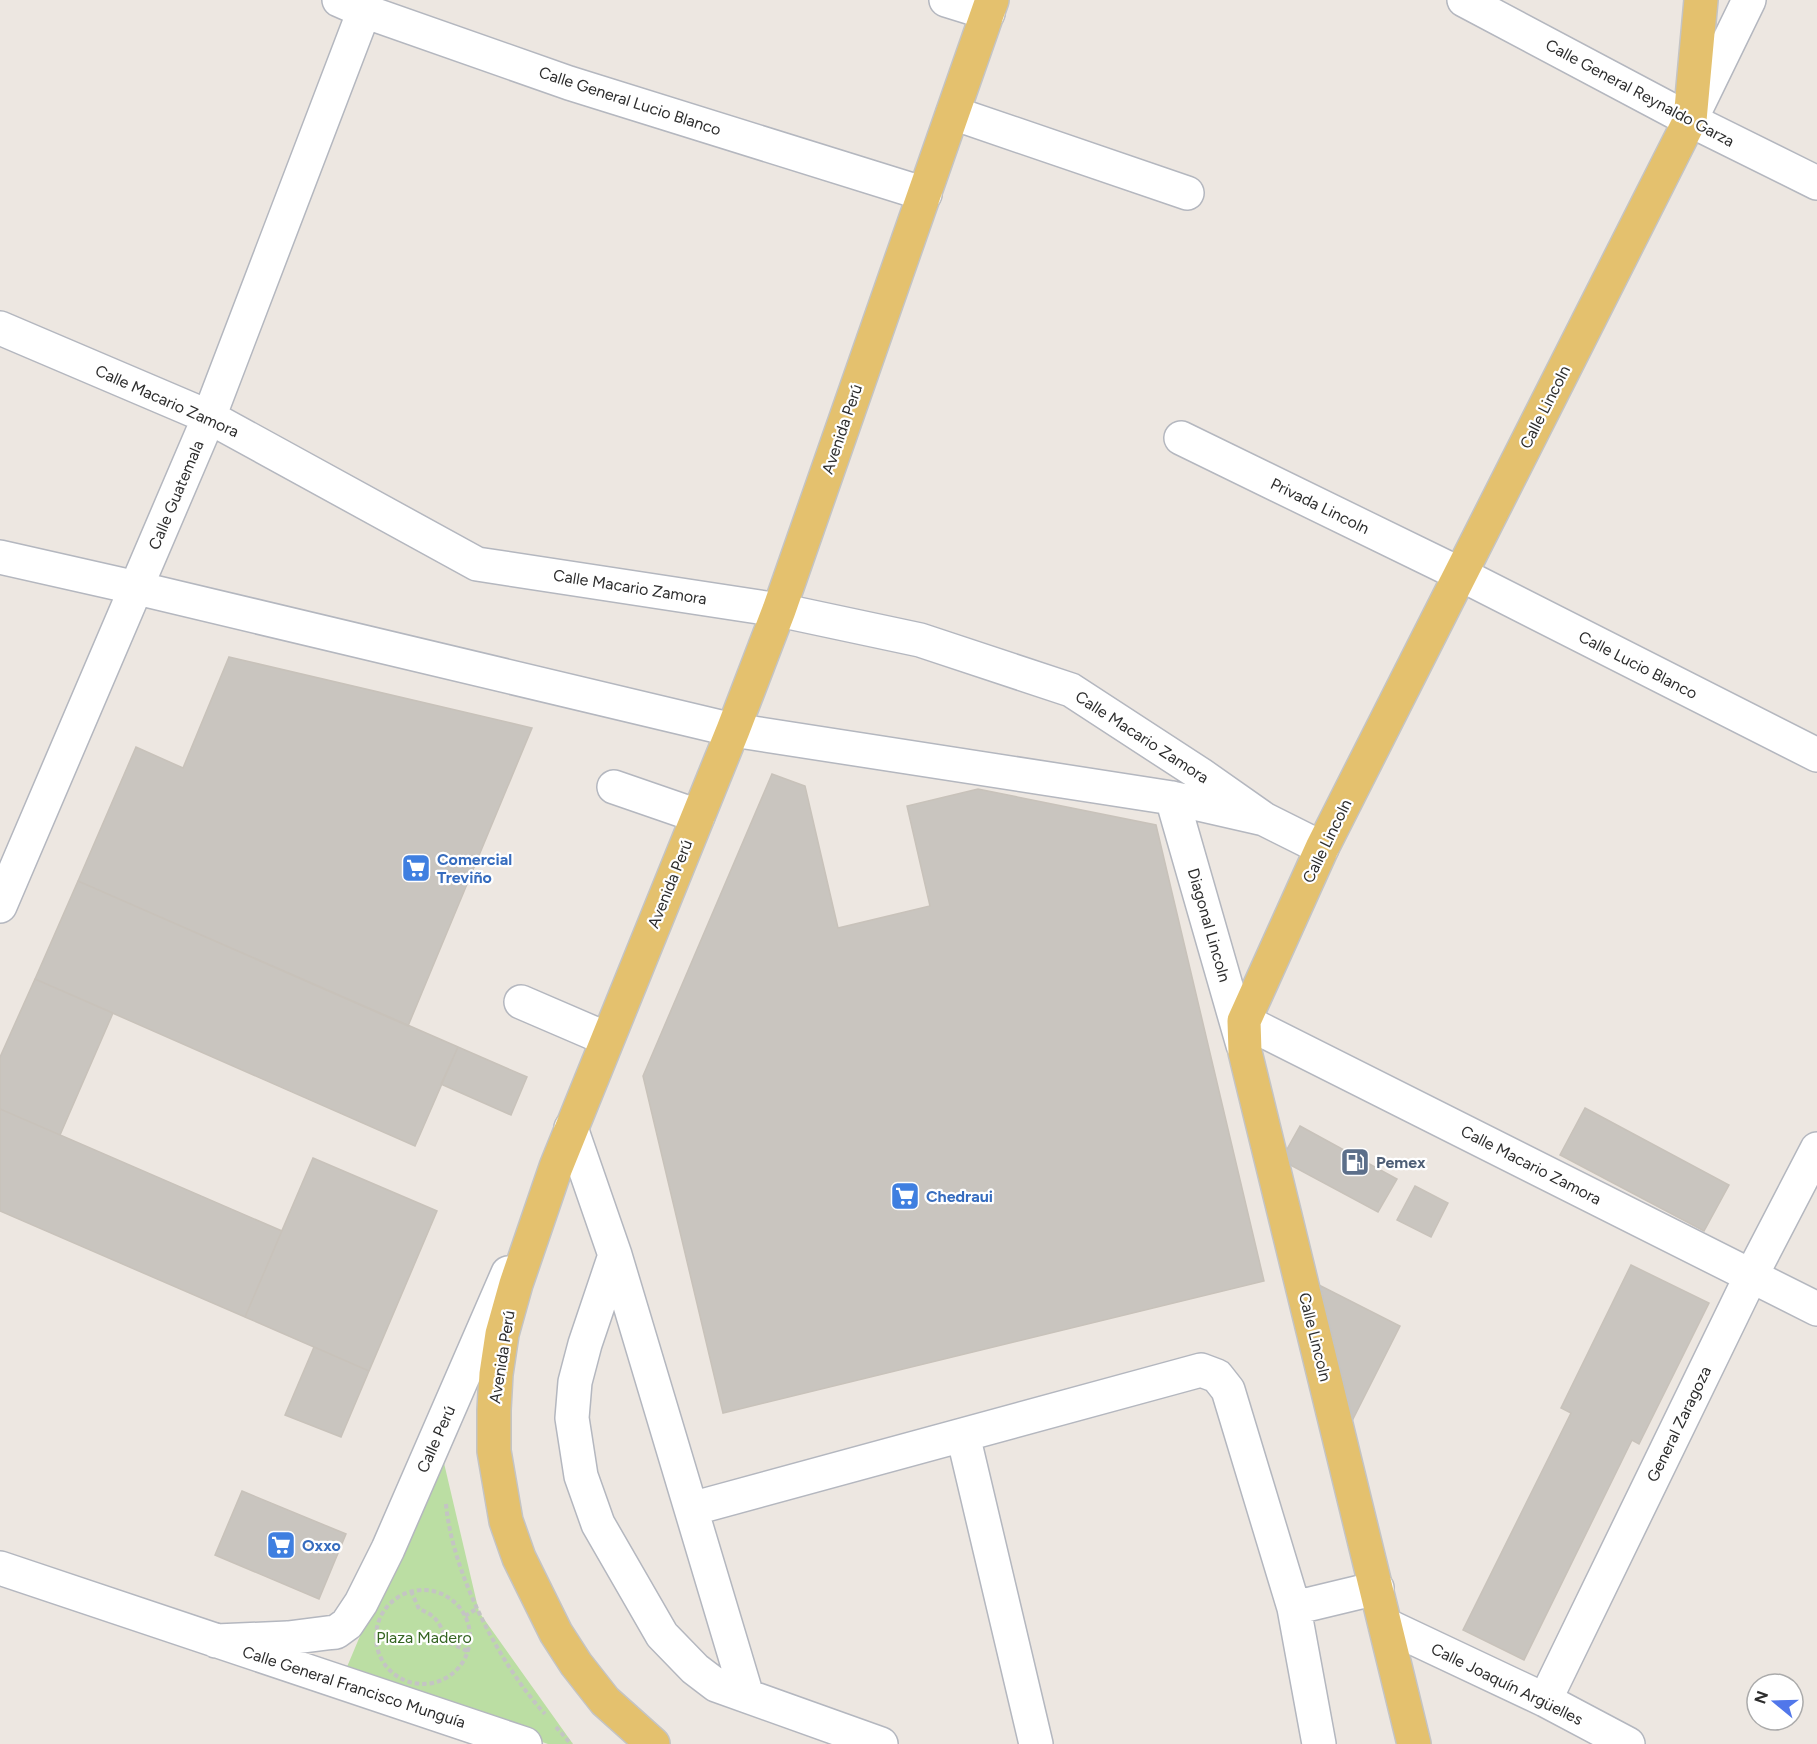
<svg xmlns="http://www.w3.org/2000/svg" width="1817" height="1744" font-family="Figtree,sans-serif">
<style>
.park{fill:#bbdea3}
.building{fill:#c9c5bf;stroke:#c8c2ba;stroke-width:1.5}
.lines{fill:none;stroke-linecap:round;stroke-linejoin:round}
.minor-casing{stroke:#b4b7bf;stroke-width:36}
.major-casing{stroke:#c4c4c4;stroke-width:36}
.path{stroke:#c4c4c4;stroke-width:4;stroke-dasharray:4.5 3;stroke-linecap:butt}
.minor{stroke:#fff;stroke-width:33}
.major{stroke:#e4c16e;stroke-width:33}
.labels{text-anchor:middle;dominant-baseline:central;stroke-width:4.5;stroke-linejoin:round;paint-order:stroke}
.street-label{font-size:16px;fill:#2d2d2d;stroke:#fff}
.shop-label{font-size:16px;font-weight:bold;fill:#366cbe;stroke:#fff;text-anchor:start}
.service-label{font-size:16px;font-weight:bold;fill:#4e5e75;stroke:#fff;text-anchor:start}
.park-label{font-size:16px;fill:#346422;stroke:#fff}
</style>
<rect width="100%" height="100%" fill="#ede7e1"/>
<!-- park -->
<path class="park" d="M440,1446L479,1612L573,1744H548L344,1674Z"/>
<!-- building -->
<path class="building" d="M229,657L532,728L408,1026L78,881L136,747L183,768Z
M772,774L805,786L838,928L930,906L907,806L978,789L1156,825L1264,1281L723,1413L643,1076Z
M78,881L458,1047L415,1146L35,979Z
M35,979L113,1013L60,1135L0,1109V1057Z
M458,1047L527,1077L511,1115L441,1084Z
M1585,1108L1729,1185L1704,1231L1560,1155Z
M0,1109L282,1231L245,1317L0,1211Z
M1300,1126L1397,1179L1378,1212L1281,1160Z
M313,1158L437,1211L369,1371L245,1317Z
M1415,1186L1448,1203L1431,1237L1397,1220Z
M1631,1265L1709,1303L1639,1444L1632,1440L1524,1660L1463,1630L1571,1413L1561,1408Z
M1313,1282L1400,1326L1350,1425Z
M314,1347L369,1371L341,1437L285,1415Z
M242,1491L346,1534L319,1599L215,1555Z"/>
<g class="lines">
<!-- minor casing -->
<g class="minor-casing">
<path id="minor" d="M339,0L364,11L569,83L925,194
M946,0L988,13
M1464,0L1690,120L1817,183
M953,113L1187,193
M1691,119L1749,0
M0,328L209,417L477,564L779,610L920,640L1071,690L1200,774L1264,819
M1181,438L1460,574L1817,755
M0,557L137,588L733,730L1172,798L1264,819L1322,848
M614,787L698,816
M1172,798L1243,1045
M0,906L209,417L364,11
M521,1002L607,1039
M1244,1021L1817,1309
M571,1128L615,1255L747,1696
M615,1255L585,1344L575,1382L572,1418L581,1476L598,1524L662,1635L695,1669L716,1685L881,1744
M963,1435L1036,1744
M691,1509L1201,1370L1217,1376L1228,1390L1294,1608L1319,1744
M0,1568L525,1744
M1294,1608L1377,1588
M1386,1625L1545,1700L1628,1744
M216,1641L288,1638L327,1633L336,1632L347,1624L361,1603L388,1549L508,1273
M1545,1700L1751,1276L1817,1149"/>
</g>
<!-- major casing -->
<g class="major-casing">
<path id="major" d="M653,1744L605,1701L576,1664L556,1633L519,1558L506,1521L494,1451V1410L496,1374L502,1334L516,1284L556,1167L733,730L779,610L992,0
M1414,1744L1245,1052L1244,1021L1322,848L1690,120L1701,0"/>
</g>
<!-- path -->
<path class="path" d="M446,1504C452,1572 499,1664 545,1714
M376 1637a47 47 0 1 1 94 0a47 47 0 1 1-94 0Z
M411,1591L419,1609C436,1615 441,1624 446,1641L467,1651
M465,1616L478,1608
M556,1727L571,1744"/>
<!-- minor -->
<use href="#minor" class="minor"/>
<!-- major -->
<use href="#major" class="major"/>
</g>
<!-- icons -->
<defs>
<g id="supermarket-square" transform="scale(1.5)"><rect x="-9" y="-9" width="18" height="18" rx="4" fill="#3f7fe0" stroke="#fff"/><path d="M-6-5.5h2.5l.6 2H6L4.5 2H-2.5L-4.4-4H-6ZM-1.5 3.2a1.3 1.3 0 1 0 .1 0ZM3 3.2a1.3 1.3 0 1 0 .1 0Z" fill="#fff"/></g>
<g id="fuel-square" transform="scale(1.5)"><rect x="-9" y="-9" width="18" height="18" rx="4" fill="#5c6f8a" stroke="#fff"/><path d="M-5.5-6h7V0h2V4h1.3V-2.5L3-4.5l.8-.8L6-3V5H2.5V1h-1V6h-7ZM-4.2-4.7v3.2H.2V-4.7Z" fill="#fff"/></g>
</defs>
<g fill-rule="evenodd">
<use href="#supermarket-square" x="416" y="868"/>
<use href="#fuel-square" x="1355" y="1162"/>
<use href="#supermarket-square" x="905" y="1196"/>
<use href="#supermarket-square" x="281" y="1545"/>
</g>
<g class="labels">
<!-- street labels -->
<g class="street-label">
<text transform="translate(1640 93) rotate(28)">Calle General Reynaldo Garza</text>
<text transform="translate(630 101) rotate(18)">Calle General Lucio Blanco</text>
<text transform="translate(167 401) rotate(24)">Calle Macario Zamora</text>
<text transform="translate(1545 407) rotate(-63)">Calle Lincoln</text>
<text transform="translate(842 429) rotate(-71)">Avenida Perú</text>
<text transform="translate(176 495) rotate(-67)">Calle Guatemala</text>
<text transform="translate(1320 506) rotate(26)">Privada Lincoln</text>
<text transform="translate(630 587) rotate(9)">Calle Macario Zamora</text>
<text transform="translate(1638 665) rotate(27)">Calle Lucio Blanco</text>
<text transform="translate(1142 737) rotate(33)">Calle Macario Zamora</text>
<text transform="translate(1327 841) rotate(-64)">Calle Lincoln</text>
<text transform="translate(670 884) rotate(-68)">Avenida Perú</text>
<text transform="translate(1209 925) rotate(74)">Diagonal Lincoln</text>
<text transform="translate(1531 1165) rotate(27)">Calle Macario Zamora</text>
<text transform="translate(1315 1337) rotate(76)">Calle Lincoln</text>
<text transform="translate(502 1357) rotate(-81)">Avenida Perú</text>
<text transform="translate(1679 1424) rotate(-64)">General Zaragoza</text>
<text transform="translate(436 1439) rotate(-66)">Calle Perú</text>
<text transform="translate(1507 1684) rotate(26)">Calle Joaquín Argüelles</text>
<text transform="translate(354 1687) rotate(18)">Calle General Francisco Munguía</text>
</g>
<!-- shop labels -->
<g class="shop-label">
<text x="437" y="859">Comercial<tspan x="437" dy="18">Treviño</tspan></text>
<text x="926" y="1196">Chedraui</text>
<text x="302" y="1545">Oxxo</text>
</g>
<!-- service labels -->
<g class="service-label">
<text x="1376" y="1162">Pemex</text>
</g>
<!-- park labels -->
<g class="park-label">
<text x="424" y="1637">Plaza Madero</text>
</g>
</g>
<!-- north arrow -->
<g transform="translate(1775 1702) rotate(289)"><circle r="28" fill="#ffffff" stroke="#ababab" stroke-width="1.5"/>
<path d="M0-4.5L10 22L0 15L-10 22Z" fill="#5177ea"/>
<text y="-9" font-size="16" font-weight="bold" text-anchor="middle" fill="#2d2d2d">N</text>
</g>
</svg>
